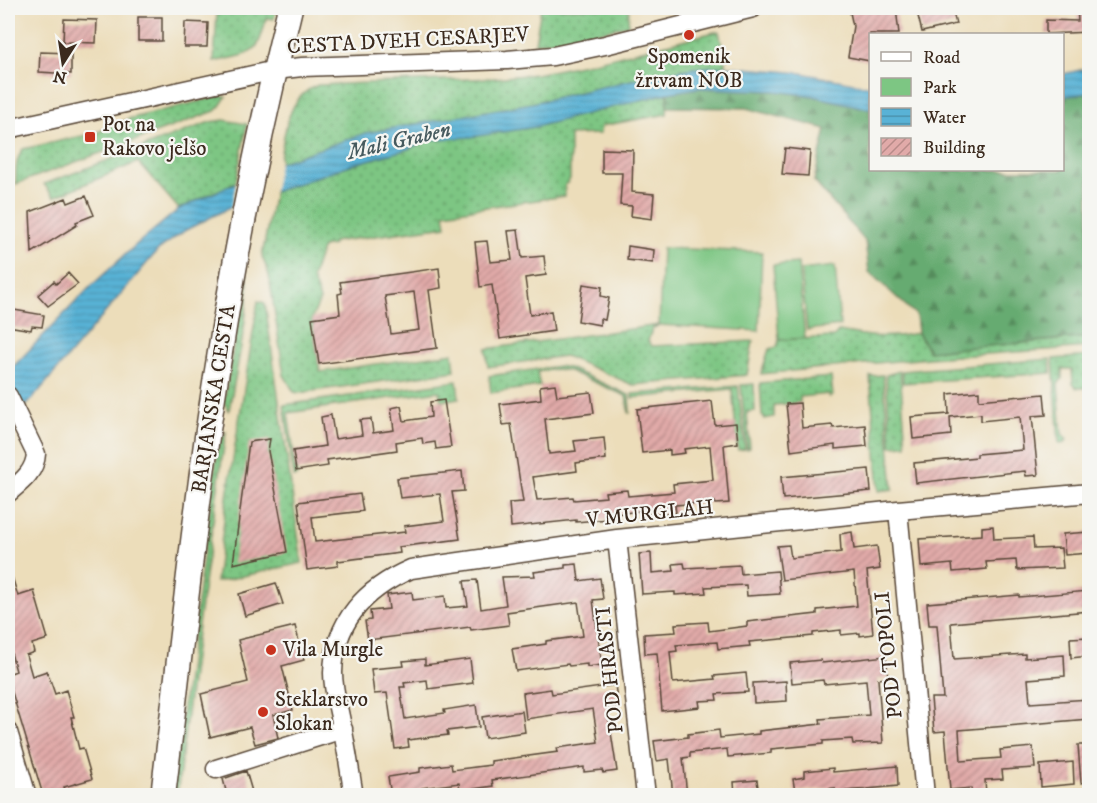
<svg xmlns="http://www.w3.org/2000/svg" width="1097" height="803" font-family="'IM FELL DW Pica',serif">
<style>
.grass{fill:url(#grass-dots);stroke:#5c7850;stroke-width:1.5}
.forest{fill:url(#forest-firs);stroke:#506a48;stroke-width:1.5}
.green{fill:#7dc683;stroke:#5c7850;stroke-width:1.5}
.water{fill:url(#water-rules);stroke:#4a6e7a;stroke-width:1.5}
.pier{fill:#ecddba}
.building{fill:url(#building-hatch);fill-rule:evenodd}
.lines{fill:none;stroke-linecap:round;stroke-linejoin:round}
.minor-casing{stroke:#564535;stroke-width:21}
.major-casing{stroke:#564535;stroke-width:27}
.minor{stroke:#fff;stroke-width:18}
.major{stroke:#fff;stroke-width:24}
.poi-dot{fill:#c8321e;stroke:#f6f6f2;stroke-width:2}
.labels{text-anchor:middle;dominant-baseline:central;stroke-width:4.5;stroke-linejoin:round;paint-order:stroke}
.street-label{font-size:21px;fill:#3b2a1e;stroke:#f6f6f2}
.poi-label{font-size:21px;fill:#3b2a1e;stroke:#f6f6f2;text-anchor:start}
.water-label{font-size:22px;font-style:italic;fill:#465a5e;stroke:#f6f6f2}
</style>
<defs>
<pattern id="grass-dots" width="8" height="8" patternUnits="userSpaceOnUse" patternTransform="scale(1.5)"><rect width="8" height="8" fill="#7dc683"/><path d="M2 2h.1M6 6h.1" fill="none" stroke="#68a16b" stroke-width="1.8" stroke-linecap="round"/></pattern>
<pattern id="forest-firs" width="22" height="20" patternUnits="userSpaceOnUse" patternTransform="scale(1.5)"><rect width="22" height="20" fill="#66ab71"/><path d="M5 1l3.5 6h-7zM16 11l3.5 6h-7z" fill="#558b5c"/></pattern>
<pattern id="water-rules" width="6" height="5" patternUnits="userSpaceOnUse" patternTransform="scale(1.5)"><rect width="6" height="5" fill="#59b2d6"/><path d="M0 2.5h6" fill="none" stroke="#4b91ad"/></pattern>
<pattern id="building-hatch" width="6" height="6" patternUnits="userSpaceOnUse" patternTransform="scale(1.5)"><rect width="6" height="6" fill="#e1aaa9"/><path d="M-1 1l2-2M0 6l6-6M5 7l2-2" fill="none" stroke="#b88b89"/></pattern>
</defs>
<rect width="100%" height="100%" fill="#f6f6f2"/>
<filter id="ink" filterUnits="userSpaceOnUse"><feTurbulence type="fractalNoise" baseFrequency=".0167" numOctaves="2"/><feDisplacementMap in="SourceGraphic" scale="12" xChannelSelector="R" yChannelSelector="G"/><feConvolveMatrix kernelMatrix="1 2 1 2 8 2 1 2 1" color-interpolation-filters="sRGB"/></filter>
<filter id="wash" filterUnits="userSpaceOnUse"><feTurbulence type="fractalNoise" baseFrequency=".008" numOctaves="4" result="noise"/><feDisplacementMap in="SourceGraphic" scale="24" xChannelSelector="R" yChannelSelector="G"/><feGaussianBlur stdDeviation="1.35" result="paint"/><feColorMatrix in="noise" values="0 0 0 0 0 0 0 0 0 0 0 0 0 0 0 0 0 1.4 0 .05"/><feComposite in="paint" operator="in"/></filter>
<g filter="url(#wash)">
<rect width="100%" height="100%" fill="#ecddba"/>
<!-- grass -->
<path class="grass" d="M234,8H277L274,19L266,18C258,59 250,53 214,62L217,12L233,11Z
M541,8H629L628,25L579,37L535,43Z
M719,31L726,66L694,68L658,74L532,103L366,133L279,163C285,133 286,97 318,85L495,78L536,74L590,63Z
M668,93L667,114L601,126L600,134L570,135V179L565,186V196L444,213L446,226L333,242V245L322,247L312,278L320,300L312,318L320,372L453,353L455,371L299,393L294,392L284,375L269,275L262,256L274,192L347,166L408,149L428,140L535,127Z
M221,96L226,97L220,106L215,111L16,184C16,171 15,160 23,149L96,133L128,119Z
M224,120L247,124L236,182L179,209L138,162L54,197L44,184L210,122Z
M246,274C254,295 233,385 229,411L224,402Z
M258,301L265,303L302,563L216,582L228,490Z
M659,325L652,329L648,341L652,346L753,341L747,375L633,385L565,356L488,367L486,349Z
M839,331C870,337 887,339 918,333L929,351L1089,337V347L929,358L761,374L769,349L777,347L779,340L834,337Z
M1089,356V388H1077L1073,384L1072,369H1062V379L1058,384L1062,434L1067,439L1065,443L1059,444L1053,359Z
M1050,359L1051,373L903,383L902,371Z
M559,366L569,368L629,395L630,413H629L626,396L569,371L557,369L537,372L540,386L491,393L489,376Z
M900,371L906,445L891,446L886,375Z
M883,375L893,489L879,491L870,376Z
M831,377L833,396L829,397V394L800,397V403L774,405V417L765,419L762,416L760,383Z
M457,381L459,398L441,401L439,391L288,413L297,476L294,477L284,405Z
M754,384L755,411L747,412L750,448L747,449L741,385Z
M738,386L745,449L738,450L732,389L632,398V394Z
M226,432L198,625L177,795L171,796L219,440Z"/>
<!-- forest -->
<path class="forest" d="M698,88L775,91L813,96L870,109V170H1062L1063,97L1089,93V337L929,351L918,333L916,315L869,272L865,241L814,181L826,129L746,108L667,107L668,93Z"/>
<!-- green -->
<path class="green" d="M662,248L762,252L759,331L659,325Z
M798,263L805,338L779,340L773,265Z
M835,266L840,326L807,330L801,270Z"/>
<!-- water -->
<path class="water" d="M726,66L801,73L870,86V109L813,96L775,91L698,88L668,93L535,127L471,137L428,140L408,149L347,166L231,207L186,230L158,250L29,403L8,424V372L91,286L138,243L179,209L279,163L366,133L532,103L658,74L694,68Z
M1089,68V93L1063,97V74Z"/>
<!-- pier -->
<path class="pier" d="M280,159L273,195L231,210L237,178Z"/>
<g id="blocks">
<!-- building -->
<path class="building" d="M849,8H896L899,34H870V61L848,57L853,26Z
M916,8H952L956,24L922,32Z
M1077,8H1089V32L1046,34V20L1078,21Z
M138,17H162V41H138Z
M64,19L97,20L96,43L63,42Z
M185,22L208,23L207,47H184Z
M40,52L71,53V74L39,72Z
M785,148L810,151L808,176L782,174Z
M602,149L633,150L632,192L654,194L652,219L631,216L632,206L620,205L622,173H602Z
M86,196L94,215L76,222L77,225L32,253L30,212L66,198L68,203Z
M518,230L522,258L544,256L546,275L525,278L530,315L551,311L554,331L500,339L492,285L480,287L475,242L487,241L490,262L512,260L508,231Z
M628,246L654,250L653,263L627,260Z
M439,268L441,288L429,290L437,348L319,364L312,318L340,314L338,294L342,293L340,282ZM414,292L419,330L391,334L385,296Z
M68,273L78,284L48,306L38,295L54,281L56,284Z
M583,284L602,287L601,296L609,298L605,320L600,319V325L578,321Z
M8,309L44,315L42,327L32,326L31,330L8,326Z
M555,384L557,396L591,392L594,413L545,419L549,454L576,451L574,441L604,438L606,459L576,463L577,471L533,477L537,500L573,497L574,500L606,497L605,492L627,490L628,496L674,492L673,484L713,480L710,446L684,449L685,453L670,455V450L642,453L637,409L712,401L715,425L736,423L738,443L724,445L729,503L716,504L715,502L675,505L676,513L648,514V510L608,515V519L576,522V520L511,527L509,503L523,502L511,424L503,425L500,404L541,399L540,386Z
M979,391V400L1044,394L1046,415L1032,416L1038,475L1026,476L1025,471L916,483L914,463L977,457V454L1023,450L1020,417L981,421V414L950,417L951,435L913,439L911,417L949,414L948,394Z
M444,400L451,447L436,449L435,442L423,444L422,438L396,442L397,450L327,460L328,466L296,471L293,451L325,446L321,417L331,415L335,439L362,435L360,420L371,419L373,433L394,430L391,408L401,406L404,421L431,417L430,402Z
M800,403L802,428L832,425L833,428L865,425L867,446L835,449V445L791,451L786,404Z
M270,439L268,451L287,552L233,564L249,442Z
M869,469L871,491L783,499L781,477Z
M462,471L464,491L452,492L460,539L399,547L400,553L338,561V566L307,570L298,502L360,494L363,511L312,517L315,542L405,532L404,526L444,521L440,494L400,498L397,478Z
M993,526L994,539L1033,537L1034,549L1061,548L1063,568L1017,570L1016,560L986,562L987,569L953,572L952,564L921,567L919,539L982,535V527Z
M852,532L854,549L877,546L880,569L867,571L873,634L860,636V633L841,635V630L813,633V636L749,642L750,646L718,649L717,642L676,645L677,651L670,652L673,683L715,679L714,676L746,673L748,692L716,694L717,700L699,701L700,707L662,711L657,653L645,654L644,634L676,632L675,624L708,622L709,631L747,626V622L817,614V610L857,606L854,572L782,580L777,546L789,545L791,558L841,552L840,534Z
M1089,532V553L1065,555L1063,534Z
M651,553L652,573L674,571L673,564L684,563L685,568L740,565L741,574L778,571L780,594L747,596L746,585L705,587L706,593L675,595V592L642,594L639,554Z
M577,564L579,581L600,578L603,599L593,600L602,665L587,667V664L569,666L568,664L516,671L512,649L546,644V641L583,636L578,602L507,612L509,625L471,630L470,627L368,640L365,621L371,620L370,611L389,609L387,595L412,592L413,600L445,596L446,608L468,606L464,581L477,580L481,609L506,605L502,577L535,576L534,572L565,568V565Z
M8,570H10L18,596L34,591L48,639L32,644L34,652L26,655L32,676L47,671L55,694L66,690L74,717H71L79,749L83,748L92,779L64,787L67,795H43L8,679V674L16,671L8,642Z
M276,583L283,604L245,616L239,594Z
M1089,591V611L951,623L954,659L1025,654V658L1064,655L1065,676L1028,679L1030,703L1089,699V719L959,730L961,761L1001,758L1000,750L1033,747L1035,768L1002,770L1003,779L985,780L986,795H972L971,788L950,790L945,731L934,732L931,698H943L937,625H929L927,603L1019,595V597Z
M295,626L304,660L282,666L293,710L273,715L278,738L255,744L250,727L210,737L201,694L248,682L238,640Z
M1089,637V656L1071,658L1070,638Z
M886,656L888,678L878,679L883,743L853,744L852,739L823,741V744L771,749V753L728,757L727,749L690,753V757L683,758L687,795H673L669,759L657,761L654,741L688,737V734L719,730L720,738L759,734V731L821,724L820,719L869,715L866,680L824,684L823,680L792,683L790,663L821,660L822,663Z
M425,659V665L470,659L473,683L428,689L427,680L404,683L405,687H400L405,719L445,713L444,710L476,705L479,727L447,731L448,735L408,740L409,747L395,749L387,693L374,694L371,669L404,666L403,661Z
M786,681L787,701L754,703L753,683Z
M615,685L618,706L607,707L617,771L603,773L602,770L584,772V767L492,780L493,786L460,791L459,783L422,788L423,792L391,795L388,777L420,772V768L451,764L452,770L491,765V761L558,752L557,748L598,742L593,709L526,719L523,693L551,689L552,694Z
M522,711L525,732L485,738L482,717Z
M1078,745H1089V782L1081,783Z
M1073,762L1074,784L1041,787L1040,765Z
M897,766L898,786L835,792V788L795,792L793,779L804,777V771L833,768V772Z
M246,771L253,795H227L223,779Z
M757,780L759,795H735L734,782Z"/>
</g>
</g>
<g filter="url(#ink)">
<use href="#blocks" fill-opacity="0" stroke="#564535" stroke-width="1.5"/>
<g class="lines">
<!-- minor casing -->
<g class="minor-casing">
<path id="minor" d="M8,129L275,70L302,67L507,60L553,56L605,45L753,8
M8,396L36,454C35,472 21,482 8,493
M898,510L925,796
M617,539L646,796
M8,732L27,796
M216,769L343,729
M354,796C350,773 347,750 342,727C339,709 333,691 333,673C334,621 367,588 411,569L617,539L898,510L1090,493"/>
</g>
<!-- major casing -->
<g class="major-casing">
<path id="major" d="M163,796C180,656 194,516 216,377C235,253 260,129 290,8"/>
</g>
<!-- minor -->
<use href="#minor" class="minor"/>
<!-- major -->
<use href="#major" class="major"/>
</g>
</g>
<!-- markers -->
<g class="poi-dot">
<circle cx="689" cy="35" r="6"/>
<rect x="84" y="131" width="12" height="12" rx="3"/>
<circle cx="271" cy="650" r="6"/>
<circle cx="263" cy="712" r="6"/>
</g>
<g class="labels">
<!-- street labels -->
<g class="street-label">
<text transform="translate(408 41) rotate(-3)">CESTA DVEH CESARJEV</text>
<text transform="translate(214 399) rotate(-81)">BARJANSKA CESTA</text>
<text transform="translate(650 514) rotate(-6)">V MURGLAH</text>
<text transform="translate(889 655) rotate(-96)">POD TOPOLI</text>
<text transform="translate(610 670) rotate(-96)">POD HRASTI</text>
</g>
<!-- poi labels -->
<g class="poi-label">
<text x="689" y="57" text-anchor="middle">Spomenik<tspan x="689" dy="24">žrtvam NOB</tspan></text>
<text x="102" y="125">Pot na<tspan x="102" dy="24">Rakovo jelšo</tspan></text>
<text x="283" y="650">Vila Murgle</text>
<text x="275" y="700">Steklarstvo<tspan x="275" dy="24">Slokan</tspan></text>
</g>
<!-- water labels -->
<g class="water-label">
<text transform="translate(399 141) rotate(-13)">Mali Graben</text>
</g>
</g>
<!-- margin -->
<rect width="1097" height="803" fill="none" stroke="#f6f6f2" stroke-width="30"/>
<!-- legend -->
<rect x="869" y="33" width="195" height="138" fill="#f6f6f2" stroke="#aba49d" stroke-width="1.5"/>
<rect x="881" y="52" width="30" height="9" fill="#ffffff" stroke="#aba49d" stroke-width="1.5"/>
<text x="923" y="63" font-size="18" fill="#3b2a1e">Road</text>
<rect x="881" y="78" width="30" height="18" fill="#7dc683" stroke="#aba49d" stroke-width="1.5"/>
<text x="923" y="93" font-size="18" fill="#3b2a1e">Park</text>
<rect x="881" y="108" width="30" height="18" fill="url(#water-rules)" stroke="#aba49d" stroke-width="1.5"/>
<text x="923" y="123" font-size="18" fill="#3b2a1e">Water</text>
<rect x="881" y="138" width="30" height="18" fill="url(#building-hatch)" stroke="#aba49d" stroke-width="1.5"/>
<text x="923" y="153" font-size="18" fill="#3b2a1e">Building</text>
<!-- north arrow -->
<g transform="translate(63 63) rotate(192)" stroke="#f6f6f2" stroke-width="4.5" paint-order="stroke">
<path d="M0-4.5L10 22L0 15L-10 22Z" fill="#3b2a1e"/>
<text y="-9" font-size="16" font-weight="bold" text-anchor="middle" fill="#3b2a1e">N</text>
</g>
</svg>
